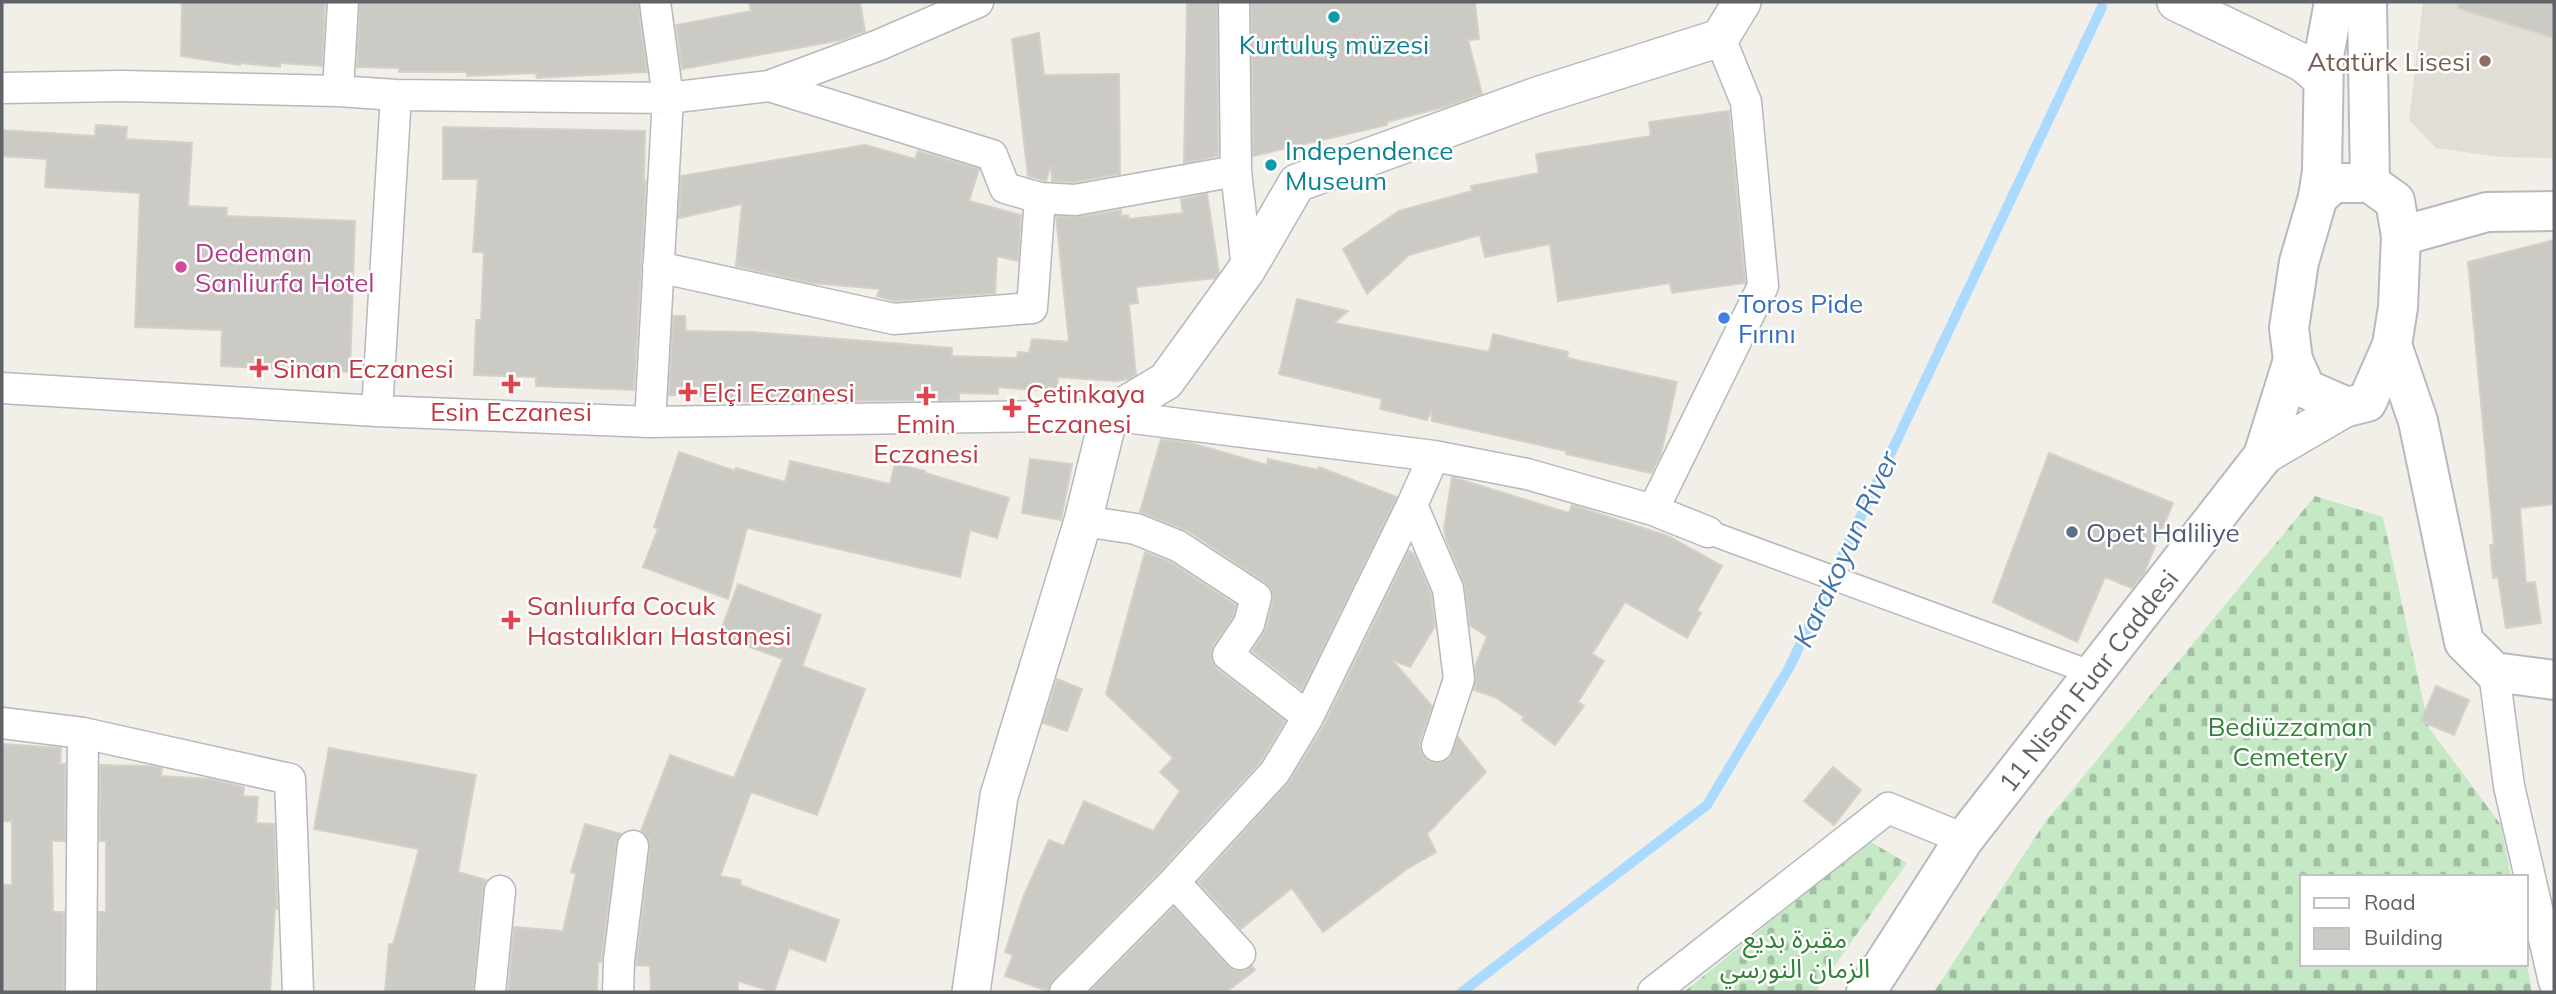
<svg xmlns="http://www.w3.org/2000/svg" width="2556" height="994" font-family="Mulish,'Noto Sans Arabic',sans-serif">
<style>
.education{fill:#e1ded6}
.cemetery{fill:url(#cemetery-stones)}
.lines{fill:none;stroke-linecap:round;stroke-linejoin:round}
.stream{stroke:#aadaff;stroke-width:10}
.building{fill:#cccac5;stroke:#d6d1c6;stroke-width:2}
.pedestrian-casing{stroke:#b5b8bc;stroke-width:26}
.minor-casing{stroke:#b5b8bc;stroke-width:33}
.tertiary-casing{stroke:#b5b8bc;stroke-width:40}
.secondary-casing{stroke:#b6babf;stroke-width:42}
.pedestrian{stroke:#fff;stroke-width:23}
.minor{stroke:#fff;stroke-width:30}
.tertiary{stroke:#fff;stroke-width:37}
.secondary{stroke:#fff;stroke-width:38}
.culture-dot{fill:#0f9aa8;stroke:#fff;stroke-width:2.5}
.education-dot{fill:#8d6e63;stroke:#fff;stroke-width:2.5}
.hotel-dot{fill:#d1479c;stroke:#fff;stroke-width:2.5}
.shop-dot{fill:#3f7fe0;stroke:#fff;stroke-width:2.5}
.health-dot{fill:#e0444e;stroke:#fff;stroke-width:2.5}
.service-dot{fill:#5c6f8a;stroke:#fff;stroke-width:2.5}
.labels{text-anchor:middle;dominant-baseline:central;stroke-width:5;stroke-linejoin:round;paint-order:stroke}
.culture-label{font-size:26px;fill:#0d838f;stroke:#fff}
.education-label{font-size:26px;fill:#785e54;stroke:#fff;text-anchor:end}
.hotel-label{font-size:26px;fill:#b23c85;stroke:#fff;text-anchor:start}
.shop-label{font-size:26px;fill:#366cbe;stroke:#fff;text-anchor:start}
.health-label{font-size:26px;fill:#be3a42;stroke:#fff;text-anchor:start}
.service-label{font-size:26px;fill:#4e5e75;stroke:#fff;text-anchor:start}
.street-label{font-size:26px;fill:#5f6368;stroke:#fff}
.park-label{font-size:26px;fill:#348238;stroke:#fff}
.water-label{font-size:28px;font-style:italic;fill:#4174aa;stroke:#fff}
</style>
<defs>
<pattern id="cemetery-stones" width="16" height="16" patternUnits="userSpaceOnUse" patternTransform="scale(1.75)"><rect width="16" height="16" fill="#c5e8c5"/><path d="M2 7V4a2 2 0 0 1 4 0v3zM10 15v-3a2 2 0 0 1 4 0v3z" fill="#a3c0a4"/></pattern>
</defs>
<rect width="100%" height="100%" fill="#f1efe8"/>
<!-- education -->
<path class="education" d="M2423,2H2554V158L2500,157L2436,148L2409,120Z"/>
<!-- cemetery -->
<path class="cemetery" d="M2315,496L2383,517L2429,728L2501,825L2511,877H2302V964H2526V959L2532,992H1934L2044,824Z
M1869,841L1907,863L1816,992H1684Z"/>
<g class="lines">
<!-- stream -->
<path class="stream" d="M1462,992L1707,805L1789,668L2102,7"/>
</g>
<!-- building -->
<path class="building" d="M182,2H325L322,66L280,63V67L240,63V65L181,56Z
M360,2H638L647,72L537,78L536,73L467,76V72H399V68L357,67Z
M749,2H860L865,31L841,40L682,69L676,25L751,11Z
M1187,2H1217L1218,156L1184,163Z
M1251,2H1475L1479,39L1468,40L1482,94L1444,107L1387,122V125L1253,156Z
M2459,2H2554V38L2458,8Z
M1039,33L1044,75L1119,74L1120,174L1074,182L1052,181L1051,165L1046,181L1028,176L1012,39Z
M1729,111L1745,283L1672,293L1670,283L1558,301L1550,244L1485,257L1480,235L1409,255L1367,294L1343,249L1399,211L1472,191L1471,186L1539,173L1536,154L1651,136L1649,122Z
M96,125L127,127L126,139L192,143L188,206L227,208L226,216L355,221L350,372L221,366L222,330L135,327L140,193L45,187L47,159L2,156V130L95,136Z
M443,127L645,131L644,182L646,181L634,390L536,386V377L474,375L476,320H481L484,252H473L478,179H443Z
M865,145L915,159L918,151L979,169L969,201L1021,215L1018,261L997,256L995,293L895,301L877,296L880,289L812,283L736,266L742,204L679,218L681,176Z
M1207,194L1219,272L1215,278L1136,287L1138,303L1129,304L1136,375L1129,379L1115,381L1058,377L1057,388L1034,390L998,387V394L959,393V400L709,402V396L669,395L673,316H685L686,331L751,332L952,348V356L1017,358L1018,352L1029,353L1032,339L1069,342L1056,216L1078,217L1121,210V216L1128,215L1129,219L1183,213L1181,199Z
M2554,240V504L2520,508L2526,583L2535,582L2541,623L2506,628L2498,577L2493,578L2490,545H2494L2468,262Z
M1297,299L1348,311L1334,323L1489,352L1493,334L1568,352L1567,358L1677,382L1661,454L1651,473L1566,454V451L1432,421L1431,409L1427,420L1380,409L1382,399L1279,374Z
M1161,439L1191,443L1267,465L1268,459L1318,470L1319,467L1397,497L1302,690L1252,651L1266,629L1273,601L1272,591L1266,583L1188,531L1140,512Z
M679,452L735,471L736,468L785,482L790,461L890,484L895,464L925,471V473L1009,498L997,538L970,530L960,577L747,528L728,599L643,567L658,529L654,527Z
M2049,453L2173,503L2144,573L2132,588L2105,577L2077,642L1993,602Z
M1030,459L1072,464L1061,520L1022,513Z
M1452,477L1569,513L1572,505L1668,536L1722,566L1697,611L1701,613L1687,638L1625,602L1592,654L1604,661L1578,702L1584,706L1555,745L1522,720L1524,717L1497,698L1474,690L1476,677L1475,667L1487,636L1470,626L1464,582L1446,539L1444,529Z
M1409,551L1414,554L1431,594L1435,626L1410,667L1392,660L1432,706L1420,741V750L1424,757L1431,762L1441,763L1449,759L1458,737L1486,772L1427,834L1436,852L1407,869L1323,932L1292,888L1241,929L1198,882L1290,781L1324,725Z
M1145,552L1170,562L1236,605L1233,617L1213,646L1211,654L1212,661L1217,669L1285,721L1261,761L1161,870L1053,980L1048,991L1005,976L1013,955L1005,952L1024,895L1049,840L1064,846L1084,801L1153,831L1180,791L1160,772L1173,758L1106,694Z
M738,584L821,615L802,666L865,689L817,815L751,792L720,876L741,880L740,885L839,920L825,961L789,948L774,992L738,981V992H651L650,966L636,965L650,848L649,839L641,831L670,755L734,778L783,659L719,636Z
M1057,679L1082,689L1067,731L1043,723Z
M2436,686L2469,700L2454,735L2421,721Z
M2,744L61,748L60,764H65V841H52L53,912H64V992H2V885H12V821H2Z
M329,748L476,775L458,872L486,880L483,889L473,992H385L389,944L393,945L419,849L314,829Z
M100,765L149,766L162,768L161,776L210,779L244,787L243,796L258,797L256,823L274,824L277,909H275L270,992H98L99,912H106V841H100Z
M1833,767L1861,790L1834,825L1804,801Z
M585,824L621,834L616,844L601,962H598L597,992H508L514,927L563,931L576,874L571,872Z
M1174,907L1228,966L1235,971H1244L1252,966L1255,970L1226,992H1089Z"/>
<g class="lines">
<!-- pedestrian casing -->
<g class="pedestrian-casing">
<path id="pedestrian" d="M1708,532L2092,673"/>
</g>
<!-- minor casing -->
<g class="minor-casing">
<path id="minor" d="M1234,2L1236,171L1247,269
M769,86L992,155L1005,188L1040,198L1075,200L1236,171
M2,88L122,86L338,91L396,95L668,98L769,86L879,45L978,2
M338,91L343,2
M658,267L894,319L1032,308L1040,198
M2,388L377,411L650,422L1109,415L1434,456L1527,474L1653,510L1708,532
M377,411L396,95
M650,422L668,98L655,2
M1412,505L1448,589L1459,679L1437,746
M1653,510L1763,286L1746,102L1720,38
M1083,521L1136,529L1178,546L1256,597L1249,624L1228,655L1308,717
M2494,672L2509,786L2554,982
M2,723L83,733L290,779L298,992
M1174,882L1240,954
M81,992L83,733
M490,992L500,891
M618,992L619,960L633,846
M1065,992L1174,882L1275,772L1308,717L1412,505L1434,456
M1653,992L1888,808L1964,839"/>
</g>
<!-- tertiary casing -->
<g class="tertiary-casing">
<path id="tertiary" d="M2176,2L2303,63L2323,80
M2263,456L2347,407
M971,992L999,796L1083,521L1109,415L1166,381L1247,269L1297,183L1537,96L1720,38L1742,2"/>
</g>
<!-- secondary casing -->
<g class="secondary-casing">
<g id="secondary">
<path d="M2367,2L2370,183"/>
<path d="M2334,183H2370L2395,201L2401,236L2398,307L2392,345L2367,402L2347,407L2306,389L2293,360L2289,328L2299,262L2318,197Z"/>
<path d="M2318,197L2322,171L2324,56L2334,2"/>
<path d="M2401,236L2487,212L2554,211"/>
<path d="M2392,345L2418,421L2464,642L2494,672L2554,680"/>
<path id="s1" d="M1866,992L1964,839L2263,456L2293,360"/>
</g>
</g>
<!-- pedestrian -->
<use href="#pedestrian" class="pedestrian"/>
<!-- minor -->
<use href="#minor" class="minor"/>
<!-- tertiary -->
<use href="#tertiary" class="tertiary"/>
<!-- secondary -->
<use href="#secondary" class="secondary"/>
</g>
<!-- markers -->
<g class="culture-dot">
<circle cx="1334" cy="17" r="7"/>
<circle cx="1271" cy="165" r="7"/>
</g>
<circle class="education-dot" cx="2485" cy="61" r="7"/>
<circle class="hotel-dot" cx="181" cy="267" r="7"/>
<circle class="shop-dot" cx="1724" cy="318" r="7"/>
<g class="health-dot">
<path d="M255.5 357.5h7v7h7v7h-7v7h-7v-7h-7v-7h7z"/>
<path d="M507.5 373.5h7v7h7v7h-7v7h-7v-7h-7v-7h7z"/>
<path d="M684.5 381.5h7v7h7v7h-7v7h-7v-7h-7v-7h7z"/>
<path d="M922.5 385.5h7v7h7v7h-7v7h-7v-7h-7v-7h7z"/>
<path d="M1008.5 397.5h7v7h7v7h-7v7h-7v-7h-7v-7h7z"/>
<path d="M507.5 609.5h7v7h7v7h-7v7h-7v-7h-7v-7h7z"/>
</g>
<circle class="service-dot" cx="2072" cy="532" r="7"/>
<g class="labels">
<!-- culture labels -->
<g class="culture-label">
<text x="1334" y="44">Kurtuluş müzesi</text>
<text x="1285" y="150" text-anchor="start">Independence<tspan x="1285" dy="30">Museum</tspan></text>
</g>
<!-- education labels -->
<g class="education-label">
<text x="2471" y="61">Atatürk Lisesi</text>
</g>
<!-- hotel labels -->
<g class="hotel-label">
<text x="195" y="252">Dedeman<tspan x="195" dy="30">Sanliurfa Hotel</tspan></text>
</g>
<!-- shop labels -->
<g class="shop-label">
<text x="1738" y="303">Toros Pide<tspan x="1738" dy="30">Fırını</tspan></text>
</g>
<!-- health labels -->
<g class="health-label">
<text x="273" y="368">Sinan Eczanesi</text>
<text x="702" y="392">Elçi Eczanesi</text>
<text x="1026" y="393">Çetinkaya<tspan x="1026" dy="30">Eczanesi</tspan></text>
<text x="511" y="411" text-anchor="middle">Esin Eczanesi</text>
<text x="926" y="423" text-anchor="middle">Emin<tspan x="926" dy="30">Eczanesi</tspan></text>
<text x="527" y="605">Sanlıurfa Cocuk<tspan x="527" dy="30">Hastalıkları Hastanesi</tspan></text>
</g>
<!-- service labels -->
<g class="service-label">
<text x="2086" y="532">Opet Haliliye</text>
</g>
<!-- street labels -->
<g class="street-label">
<text stroke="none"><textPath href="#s1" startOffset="383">11 Nisan Fuar Caddesi</textPath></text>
</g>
<!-- park labels -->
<g class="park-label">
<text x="2290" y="726">Bediüzzaman<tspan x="2290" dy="30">Cemetery</tspan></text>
<text x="1795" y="938">مقبرة بديع<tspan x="1795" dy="30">الزمان النورسي</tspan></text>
</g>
<!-- water labels -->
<g class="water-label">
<text transform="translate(1845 549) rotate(-65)">Karakoyun River</text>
</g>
</g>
<!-- border -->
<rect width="2556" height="994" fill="none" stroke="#5f6368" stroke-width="7"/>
<!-- legend -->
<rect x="2300" y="875" width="228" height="91" fill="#ffffff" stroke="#bfc1c3" stroke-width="2"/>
<rect x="2314" y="898" width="35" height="10" fill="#ffffff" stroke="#bfc1c3" stroke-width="2"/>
<text x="2364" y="910" font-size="21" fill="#5f6368">Road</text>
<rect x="2314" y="928" width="35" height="21" fill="#cccac5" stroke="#bfc1c3" stroke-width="2"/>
<text x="2364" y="945" font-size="21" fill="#5f6368">Building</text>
</svg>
